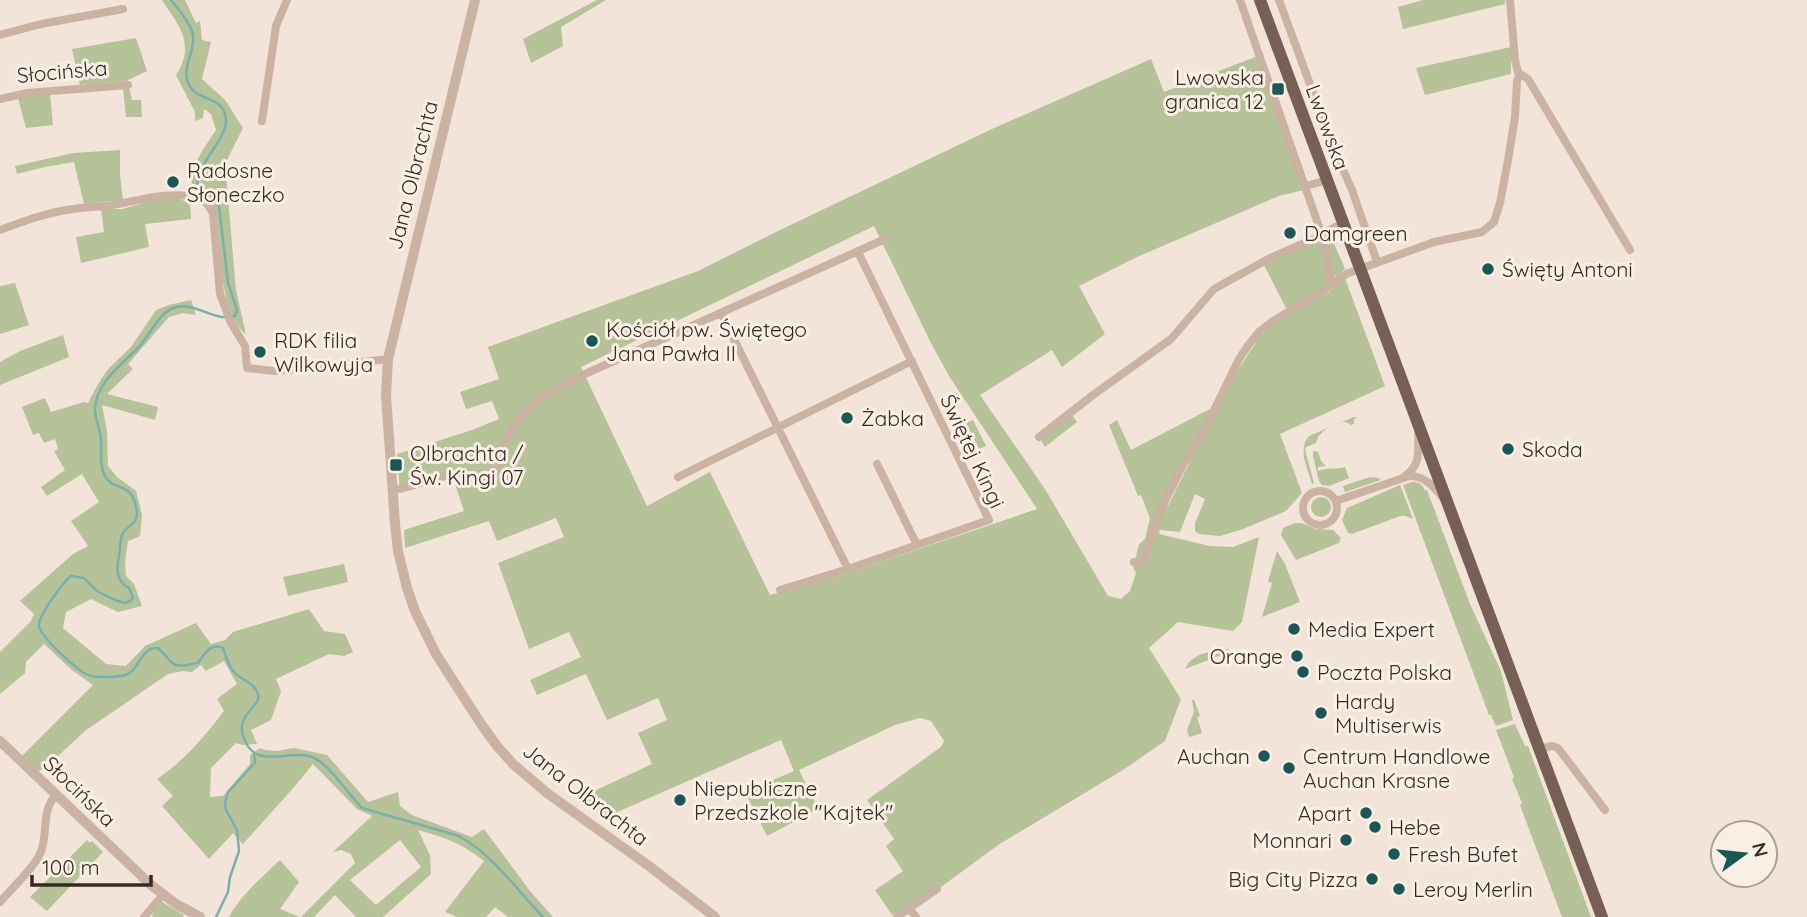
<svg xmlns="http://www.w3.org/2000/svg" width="1807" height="917" font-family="Quicksand,sans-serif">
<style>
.green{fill:#b6c298;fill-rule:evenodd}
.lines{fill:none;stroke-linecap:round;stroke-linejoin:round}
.stream{stroke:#76b0af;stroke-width:2.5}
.minor{stroke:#cbb3a4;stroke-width:8}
.tertiary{stroke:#cbb3a4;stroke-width:10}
.primary{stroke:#785f56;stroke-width:12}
.poi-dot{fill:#1a5858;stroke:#faefe4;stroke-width:2.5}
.labels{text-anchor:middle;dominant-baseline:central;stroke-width:6;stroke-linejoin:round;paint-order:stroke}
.street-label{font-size:21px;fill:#352a26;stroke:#faefe4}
.poi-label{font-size:21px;fill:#352a26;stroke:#faefe4;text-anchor:start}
</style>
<rect width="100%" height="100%" fill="#f2e4d8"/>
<!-- green -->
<path class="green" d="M162,0H185L196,23L200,21L202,40L211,42L202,79L225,100L243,128L225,164L236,290L246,335L236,324L226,299L221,271L218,224L200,195L192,193C190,165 201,153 216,130L211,114L204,109L203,118L195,121V112L176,75C196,44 179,26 162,0Z
M597,0H606L561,27L563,46L531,63L523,39Z
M1423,0H1505V4L1403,29L1398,7Z
M136,38L147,71L126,81L80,85L72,49Z
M1511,47V74L1425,95L1416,68Z
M1258,56L1304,190L1279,196L1137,257L1079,286L1105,334L1062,367L1052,350L980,395L1045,489L1108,596L1121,599L1130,591L1136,573L1133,568L1139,544L1145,539L1150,518L1141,495L1138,496L1109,425L1117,420L1131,450L1210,409L1216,411L1239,368L1260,336L1276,322L1329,292L1345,278L1385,386L1280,434L1302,493L1286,511L1243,529L1220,536L1199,534L1195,531V523L1205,499L1195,494L1180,532L1160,530L1159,534L1210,546L1233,547L1259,537L1242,622L1233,631L1178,622L1149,648L1181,699L1165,741L1123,770L998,845L941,887L892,915L875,890L903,871L886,846L894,839L867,800L941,747L944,741L931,721L920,718L895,725L799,770L818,809L767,836L745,792L794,771L781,740L606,817L577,799L652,764L638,733L667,720L658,698L607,720L586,674L537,695L530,680L581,657L569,632L529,649L498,563L564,537L556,518L497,541L489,521L405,548L404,530L464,511L453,478L400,493L397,454L472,430L499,419L492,401L466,409L460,392L499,379L488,347L698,271L780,230L992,129L1151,59L1164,92ZM874,226L931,343L949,376L1037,509L839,576L770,595L710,472L647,506L581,367ZM1203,435L1168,506H1167L1181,470Z
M123,88H129L132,100H141L142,117H126Z
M50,94L53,125L26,128L18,98Z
M120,150V175L123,200L84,204L74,162L45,167L17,174L15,166L73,153Z
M158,199H179L190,203L191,219L145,224L149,247L81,263L76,237L104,232L101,209H122Z
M1319,239L1322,241L1328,282L1322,289L1287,310L1263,263Z
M1333,241L1345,269L1337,276L1333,275L1328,243Z
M15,283L29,325L0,334V286Z
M191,300L196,315L183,313L169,317L128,364L133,369L107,394L158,407L155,420L102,405L107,431L108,466L117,477L136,491L142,515L140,536L128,541L125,562L126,576L134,584L142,606L118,612L91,599L66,612L63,628L106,664L126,666L145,646L196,623L211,644L225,640L233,632L309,609L324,631L345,634L353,652L344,656L329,654L276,679L281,691L271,720L251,730L257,744L243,745L236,743L211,768L210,797L223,796L250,764V755L260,748L265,750L277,751L294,748L327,755L368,802L398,792L400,806L412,815L472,837L484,829L530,891L553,917H508L495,907L486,917H457L445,912L484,861C461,843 446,838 418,830L430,855L431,874L383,917H356L335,895L314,917H301L355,863L351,854L341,850L333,852L372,816L357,809L313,764L295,786L243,844L233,833L209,859L162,806L173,796L157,779C184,761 205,736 224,711L217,699L237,684L224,661L206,671L201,665L192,672L183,671L168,674L85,731L44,769L38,771L22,756L93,685L72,670L44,644L26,662L25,673L0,694V652L31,621L34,614L20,601L73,554L88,546L71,521L99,502L82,474L47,496L41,487L65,470L54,451L58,449L55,439L44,443L39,433L33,435L22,407L45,398L51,412L84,402L88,403L98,384L108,369L131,347L156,310L169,305ZM400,840L421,867L376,905L350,880Z
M63,335L69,357L0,385V362L20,351Z
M1072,415L1077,422L1045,447L1041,440Z
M1354,417L1358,418L1354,419V424L1351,425L1346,422H1343C1331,427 1320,429 1316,443L1306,447L1305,450L1314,483L1312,484C1308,469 1297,449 1309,436Z
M973,420L986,446L979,449L966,423Z
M1315,451L1318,452L1321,461L1326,466L1318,467V471C1328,467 1335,470 1345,467L1349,478L1329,486L1322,485L1319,481L1313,456V452Z
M1370,477L1378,478L1381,480L1345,492L1343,486Z
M1412,482C1419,482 1423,484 1425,491L1427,490L1470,604L1501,671L1513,720L1496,726L1491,715H1489L1403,485Z
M1400,485L1413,519L1405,516H1400L1352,534L1348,533L1342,520L1347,508Z
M1311 507a10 10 0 1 1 20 0a10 10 0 1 1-20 0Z
M1295,523H1302L1315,529L1333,530L1341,538L1339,543L1296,560L1281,535L1283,528Z
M1277,551L1285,564L1300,602L1262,617L1272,583L1268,581Z
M344,564L348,582L288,596L283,577Z
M1227,649L1232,651L1185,669C1193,652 1210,652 1227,649Z
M1192,700H1194L1200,716L1197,717L1202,733L1189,737L1187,730L1194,712Z
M1515,724L1525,746H1528L1591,917H1562L1520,805L1522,803L1512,779L1514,777L1496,730Z
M87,840L90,843L92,841L103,852L47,911L30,897Z
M280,860L299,882L280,909L300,917H229C241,895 262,877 280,860Z
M162,902L184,915L183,917H152L153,915L152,914Z"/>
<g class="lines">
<!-- stream -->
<path class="stream" d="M171,0C178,9 188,20 192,31C198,49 180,67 189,85C200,104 224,94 226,120C227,139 198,162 197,185L202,192L214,197L219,206L228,283L237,310L235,316C214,323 195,300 173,308C158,314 149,337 138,348C121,365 97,382 95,408C94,416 100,429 101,439C102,451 99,465 105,476C114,493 134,479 137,514C137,525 126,526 122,535C120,541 120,550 119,556C116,569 116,582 129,588L133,598L130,601L125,603L115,600L97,591L84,578L71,576C63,582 38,616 39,626C41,637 74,667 84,673C89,676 94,677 99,677C108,677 124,678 131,672C141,663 143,647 158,648C176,665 169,669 198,663C205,654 210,642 223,648C226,656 228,666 234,672C241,680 254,682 258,694C262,707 236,713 243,736C255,773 289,747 314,758C329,764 349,795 362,808L459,836C493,855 517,890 543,917
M216,917L228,892L230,877L239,851L237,830L226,810L225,802L228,792L255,763L254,753"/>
<!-- minor -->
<path class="minor" d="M1240,0L1324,241L1332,283
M1279,0L1332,144L1352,190L1377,262
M0,35L41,24L123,9
M1519,76L1522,75L1528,79L1630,250
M0,99L27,93L128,85
M262,121L276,26L287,0
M1306,186L1327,180
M0,230C24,221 48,212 74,209C85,207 96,207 107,206C134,202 172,189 199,199C206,201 210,207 213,214L220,294L231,323L245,346L247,368L274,371L303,369L388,359
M858,252L989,520L917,545L877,464
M721,313L848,569L917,545
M1039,437L1093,395L1171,339L1214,289L1270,258L1318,237L1325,232L1343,223
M1405,476C1422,464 1418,450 1418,431
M678,477L912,361
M392,490C415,487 439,475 461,473C471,473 484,479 493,472C499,467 502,446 507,437C527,401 550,391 585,374L885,239
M1303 508a17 17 0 1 1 34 0a17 17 0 1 1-34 0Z
M1336,501L1409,476C1425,476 1433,486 1443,498
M1134,562L1142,564L1160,511L1183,465L1208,423L1239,359L1249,344L1259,332L1273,321L1317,295L1346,274L1434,242L1482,232L1494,222L1500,203L1508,160L1515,117L1517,81L1519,76L1515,60L1510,0
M780,590L848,569
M1539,749L1552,746L1558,748L1605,810
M0,902C11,889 33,869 40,854C49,835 40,812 56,795
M909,909L916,917
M144,917L163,895
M897,917L937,889"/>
<!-- tertiary -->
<path class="tertiary" d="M475,0L388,359L386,395L395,524L398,551L407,588L415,611L436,654L481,724L497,746L513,764L547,793L649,866L715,917
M0,741L151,885L176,904L200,917"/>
<!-- primary -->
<path class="primary" d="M1260,0L1602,917"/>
</g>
<!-- markers -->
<g class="poi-dot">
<rect x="1271" y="82" width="14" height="14" rx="3.5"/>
<circle cx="173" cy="182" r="7"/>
<circle cx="1290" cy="233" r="7"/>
<circle cx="1488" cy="269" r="7"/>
<circle cx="592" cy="341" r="7"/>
<circle cx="260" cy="352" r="7"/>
<circle cx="847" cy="418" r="7"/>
<circle cx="1508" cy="449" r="7"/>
<rect x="389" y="458" width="14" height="14" rx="3.5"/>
<circle cx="1294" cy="629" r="7"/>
<circle cx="1297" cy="656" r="7"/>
<circle cx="1303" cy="672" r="7"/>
<circle cx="1321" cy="713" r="7"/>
<circle cx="1264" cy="756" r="7"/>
<circle cx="1289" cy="768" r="7"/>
<circle cx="680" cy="800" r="7"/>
<circle cx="1366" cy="813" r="7"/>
<circle cx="1375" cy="827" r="7"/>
<circle cx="1346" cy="840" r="7"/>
<circle cx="1394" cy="854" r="7"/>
<circle cx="1372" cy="879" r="7"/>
<circle cx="1399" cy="889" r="7"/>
</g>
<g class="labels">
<!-- street labels -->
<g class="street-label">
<text transform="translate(62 71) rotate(-5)">Słocińska</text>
<text transform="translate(1328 127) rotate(70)">Lwowska</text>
<text transform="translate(412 175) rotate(-76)">Jana Olbrachta</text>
<text transform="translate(973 451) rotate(65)">Świętej Kingi</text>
<text transform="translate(80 791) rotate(44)">Słocińska</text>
<text transform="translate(586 794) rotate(38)">Jana Olbrachta</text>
</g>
<!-- poi labels -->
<g class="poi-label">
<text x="1264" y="77" text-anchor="end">Lwowska<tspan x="1264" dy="24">granica 12</tspan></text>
<text x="187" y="170">Radosne<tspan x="187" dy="24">Słoneczko</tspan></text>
<text x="1304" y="233">Damgreen</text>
<text x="1502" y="269">Święty Antoni</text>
<text x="606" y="329">Kościół pw. Świętego<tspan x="606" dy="24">Jana Pawła II</tspan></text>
<text x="274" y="340">RDK filia<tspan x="274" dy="24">Wilkowyja</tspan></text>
<text x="861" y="418">Żabka</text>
<text x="1522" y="449">Skoda</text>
<text x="410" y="453">Olbrachta /<tspan x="410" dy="24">Św. Kingi 07</tspan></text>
<text x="1308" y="629">Media Expert</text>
<text x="1283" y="656" text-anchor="end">Orange</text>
<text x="1317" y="672">Poczta Polska</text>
<text x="1335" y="701">Hardy<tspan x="1335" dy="24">Multiserwis</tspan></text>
<text x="1250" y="756" text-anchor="end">Auchan</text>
<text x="1303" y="756">Centrum Handlowe<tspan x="1303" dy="24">Auchan Krasne</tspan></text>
<text x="694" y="788">Niepubliczne<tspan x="694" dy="24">Przedszkole "Kajtek"</tspan></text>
<text x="1352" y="813" text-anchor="end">Apart</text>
<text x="1389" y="827">Hebe</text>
<text x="1332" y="840" text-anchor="end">Monnari</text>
<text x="1408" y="854">Fresh Bufet</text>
<text x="1358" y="879" text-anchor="end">Big City Pizza</text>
<text x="1413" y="889">Leroy Merlin</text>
</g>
</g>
<!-- north arrow -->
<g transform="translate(1744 854) rotate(75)"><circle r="33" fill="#faefe4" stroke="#aba098" stroke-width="2"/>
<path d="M0-5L12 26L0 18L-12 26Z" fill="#1a5858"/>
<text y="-10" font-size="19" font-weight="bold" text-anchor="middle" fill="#352a26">N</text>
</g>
<!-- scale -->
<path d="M32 875v10h119v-10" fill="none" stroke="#352a26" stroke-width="3.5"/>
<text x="42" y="875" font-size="21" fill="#352a26" stroke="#faefe4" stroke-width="5" paint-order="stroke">100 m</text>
</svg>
